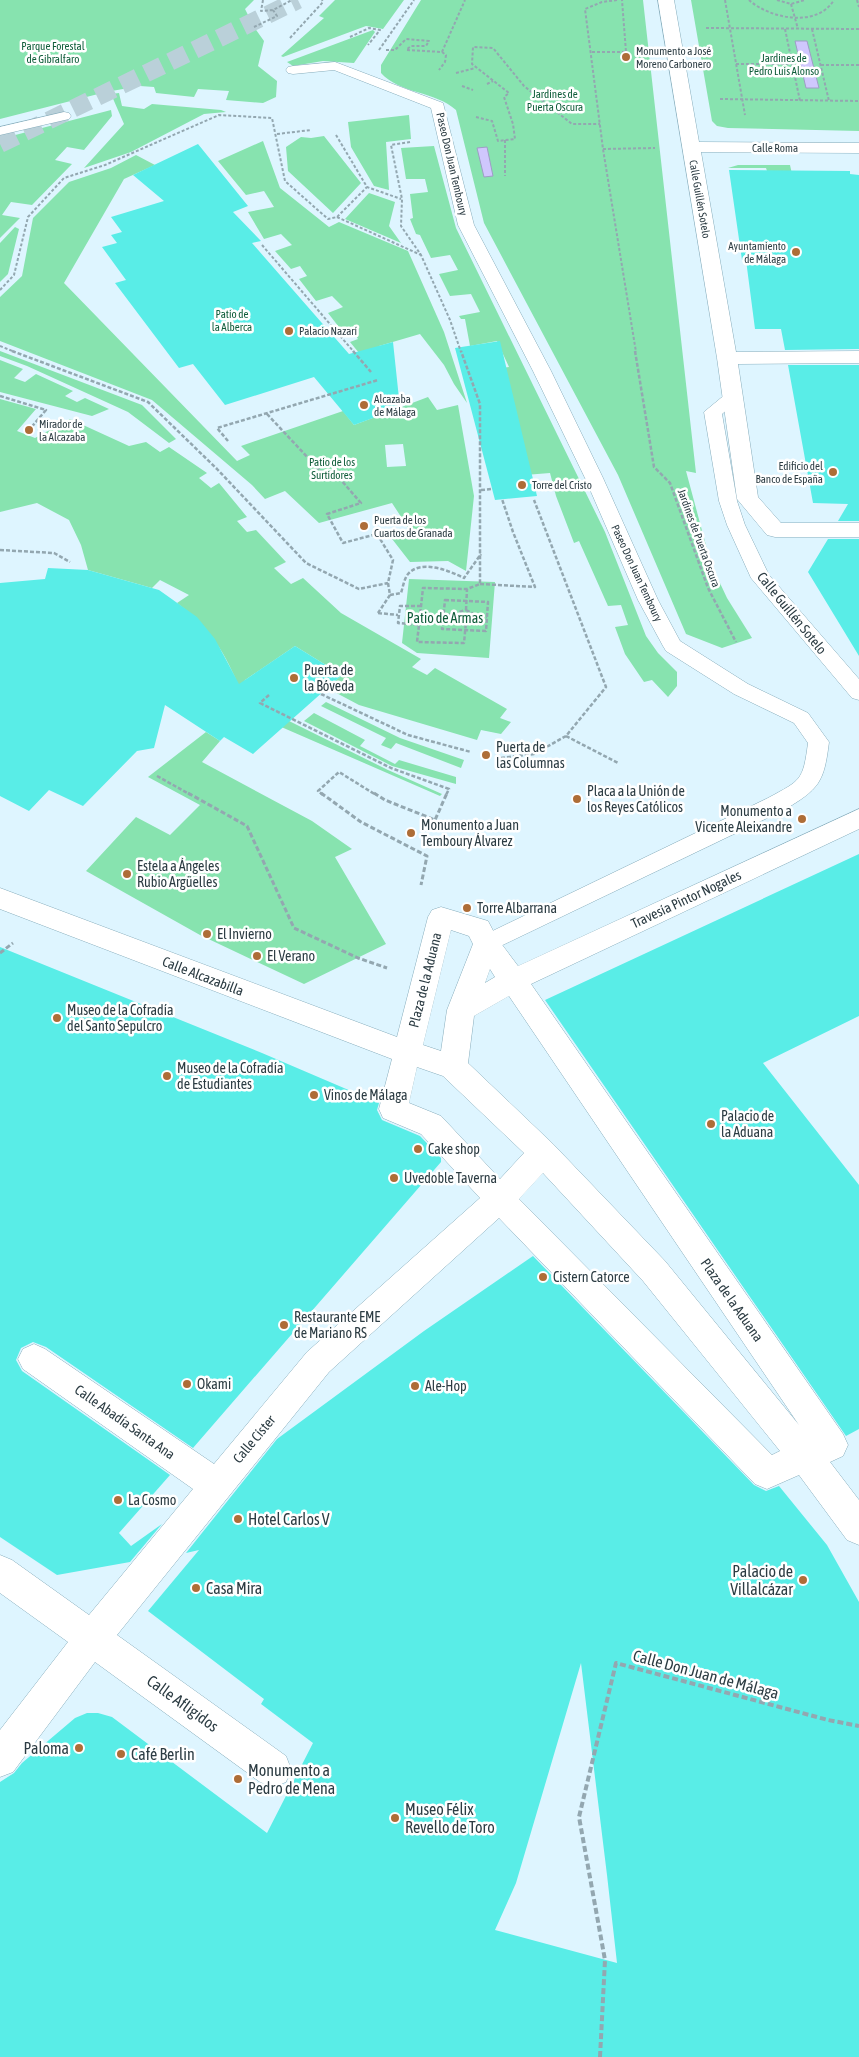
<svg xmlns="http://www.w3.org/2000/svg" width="859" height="2057" font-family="'Asap Condensed',sans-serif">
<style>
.green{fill:#87e3af;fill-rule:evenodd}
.water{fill:#cfc7fd;stroke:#9e9dc5}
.building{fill:#59ede7;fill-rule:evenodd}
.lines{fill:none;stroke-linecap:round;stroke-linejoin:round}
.secondary-tunnel{stroke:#bad0d9;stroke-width:18;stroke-dasharray:18 9;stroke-linecap:butt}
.service-casing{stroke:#87adbc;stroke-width:1}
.pedestrian-casing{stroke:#87adbc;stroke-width:1}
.minor-casing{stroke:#87adbc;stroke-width:1}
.path-far3{stroke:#93a7b0;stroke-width:2;stroke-dasharray:3 2;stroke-linecap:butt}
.path-far2{stroke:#93a7b0;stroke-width:2.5;stroke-dasharray:4 2;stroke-linecap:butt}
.path-far1{stroke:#93a7b0;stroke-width:3;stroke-dasharray:5 2.5;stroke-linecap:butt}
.path{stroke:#93a7b0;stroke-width:4;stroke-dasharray:6 3;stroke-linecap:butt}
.service{fill:#fff;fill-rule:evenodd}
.pedestrian{fill:#fff;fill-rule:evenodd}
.minor{fill:#fff;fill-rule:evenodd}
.poi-dot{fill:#ae6d37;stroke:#fff;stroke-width:2}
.labels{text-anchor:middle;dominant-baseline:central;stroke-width:5;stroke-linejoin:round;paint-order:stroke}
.far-park-label{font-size:11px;fill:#0e5c39;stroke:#fff}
.far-poi-label{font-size:11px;fill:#2c3c43;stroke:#fff;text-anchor:start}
.far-street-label{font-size:11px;fill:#2c3c43;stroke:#fff}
.street-label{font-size:14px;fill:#2c3c43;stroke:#fff}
.park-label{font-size:14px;fill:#0e5c39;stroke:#fff}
.poi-label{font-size:14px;fill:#2c3c43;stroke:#fff;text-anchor:start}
.near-poi-label{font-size:16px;fill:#2c3c43;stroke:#fff;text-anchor:start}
.near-street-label{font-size:16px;fill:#2c3c43;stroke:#fff}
</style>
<rect width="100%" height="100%" fill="#def5ff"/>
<!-- green -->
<path class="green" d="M0,0H254L245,9L254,27L264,41L258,66L277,81L276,97L263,103L226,100L229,91L198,89L194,97L156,93L154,87L140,86L106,92L0,119Z
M335,0H404L383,29L366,26L283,57L281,56L324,18L319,16Z
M421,0H643L696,473L686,471L711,564L727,598L752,638L722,648L686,634L618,475L484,223L456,110C435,91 400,94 381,73V65Z
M691,0H859V131L728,128L717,126L712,121Z
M373,30L375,32L354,63L323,61L293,66L287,62Z
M119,93L122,106L144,109L152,104L221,110L226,112L204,114L131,152L84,168L124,124L111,94Z
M111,110L112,116L84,150L67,147L55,160L72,164L32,205L11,202L2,215L20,218L0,238V139Z
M409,115L411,139L386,142L389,190L374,186L351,147L348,122Z
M324,136L361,183L333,213L288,171L286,147L301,137L311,138Z
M263,141L280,188L329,227L339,222L408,251L444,332L467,403L454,384L444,365L420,334L379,346L364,359L350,342L358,339L351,329L342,331L328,313L343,307L332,296L316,301L299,279L307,276L300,266L291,269L275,251L292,245L281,234L264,239L248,212L274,207L264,191L246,195L218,161Z
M434,146L456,228L605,532L646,636L658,653L677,672V686L668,697L652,680L644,682L625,654L615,627L628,625L621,605L608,606L579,541L574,543L556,496L550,473L525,475L479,371L509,367L497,341L470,346L465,319H461L459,316L480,312L471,294L450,296L439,274L458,270L450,255L431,258L420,235L416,234L410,219L413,218L410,194L428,192L425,179H406L401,148Z
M136,155L155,165L124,179L64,283L237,461L250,455L241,446L343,411L354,425L428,397L437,410L458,405L474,496L466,571L448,561L410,562L389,535L409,529L392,503L319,523L285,491L265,499L252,485L152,400L0,341V297L22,276L33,218L69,182L111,168ZM403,444L406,466L387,467L385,445Z
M738,165H790L792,174H768L766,168H728Z
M369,193L395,202L389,226L401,243L345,219Z
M15,227L19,229L8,274L0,282V243Z
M0,351L142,405L176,439L169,443L128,412L27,366L0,356Z
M0,360L23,369L14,378L25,382L36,374L73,391L65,396L77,402L85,398L109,409L92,416L0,392Z
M0,399L36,409L17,431L35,438L70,419L129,446L146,442L160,452L169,447L207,473L199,478L211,488L219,483L247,517L237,521L247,532L256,530L286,562L274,568L291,584L303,578L341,613L421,659L412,667L427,675L435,668L507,709L500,718L511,722L501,734L481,730L477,740L359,705L327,688L342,675L295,646L245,680L241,691C225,653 211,628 177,603L189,595L160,580L152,588L88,570L81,545L69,520L37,503L0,512Z
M409,579L495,582L489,658L417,653L402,643Z
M326,702L400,738L464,760L461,768L396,743L391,749L381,745L386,738L321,706Z
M314,713L365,740L360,746L395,764L399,760L456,777V784L392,766L304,721Z
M287,720L388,770L442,794L440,796L279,726Z
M206,732L220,741L202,762L312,821L352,849L335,857L386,944L304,984L200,935L86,871L136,817L170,835L200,805L148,777Z"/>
<!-- water -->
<path class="water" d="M795,41H807L819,88H806Z
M487,147L493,176L484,177L477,148Z"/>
<!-- building -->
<path class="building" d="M198,144L248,206L233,212L261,241L252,243L349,354L393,342L400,408L354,425L314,377L225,405L193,364L179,368L115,283L126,280L102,247L117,243L111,235L122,232L111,217L164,201L133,175Z
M729,170L850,171V174L859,175V349L785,350L781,329H755L746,260H742Z
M500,341L537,496L495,500L455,348Z
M788,365H859V521H838L848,504L813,503Z
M828,539H859V656L808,572Z
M48,568L88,570L159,590L197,617L215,639L239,684L295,646L342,675L253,754L224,737L220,741L165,705L154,748L137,751L83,806L49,790L29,811L0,796V583L45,579Z
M859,854V1016L763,1063L859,1185V1429L846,1436L545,1000Z
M0,947L262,1053L379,1103L377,1110L382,1120L420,1136L441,1158V1162L193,1448L46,1347L33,1342L21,1348L16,1360L22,1371L170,1475L119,1533L131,1546L162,1524L130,1562L57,1575L0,1537Z
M533,1256L754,1485L766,1491L779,1486L827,1545L859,1602V2057H0V1782L14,1773L22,1763L75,1718L87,1713H98L112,1717L267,1833L313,1743L261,1704L264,1699L148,1611L199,1550L186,1553L277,1439L424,1331ZM581,1663L607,1875L617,1963L495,1930L516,1883Z"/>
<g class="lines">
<!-- secondary-tunnel -->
<path class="secondary-tunnel" d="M0,144L298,0"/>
<!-- service casing -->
<g class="service-casing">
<path id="service" d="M335,62L443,103L474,225L551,371L603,478L658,600L680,641L748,684L808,713L829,742C824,783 819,789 784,810L486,953L478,950L475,944L478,938L768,798C801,780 803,781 808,743L794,723L734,694L666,651L663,646L638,600L585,478L533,371L458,225L431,108L334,70L293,74L288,73L286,70L288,67L293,66Z
M64,112L69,113L71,116L69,119L0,135V127Z
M733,392L739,393L742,397L722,414L737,501L745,525L769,575L859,679V700L852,698L751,578L727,525L719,501L704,412L727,393Z"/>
</g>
<!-- pedestrian casing -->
<g class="pedestrian-casing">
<path id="pedestrian" d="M859,809V829L531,984L843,1434L848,1445L843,1456L830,1462L859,1500V1545L847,1540L799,1475L767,1489L755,1484L499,1218L329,1372L117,1635L286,1756L291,1769L286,1782L273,1787L260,1782L95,1662L13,1772L0,1777V1730L68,1642L0,1593V1555L12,1560L89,1615L193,1489L23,1369L18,1359L23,1349L34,1344L45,1349L214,1464L307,1352L480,1198L421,1134L383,1118L379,1109L392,1059L0,909V888L397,1037L428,917L432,910L441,907L488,921L497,938L518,966ZM451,930L469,936L473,944L447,1010L441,1051L423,1045ZM490,969L495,977L485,983ZM509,996L799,1425L665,1261L553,1144L468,1063L474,1016ZM417,1067L443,1076L524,1153L500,1179L441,1116L409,1103ZM543,1173L643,1281L780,1451L772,1455L519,1199Z"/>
</g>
<!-- minor casing -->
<g class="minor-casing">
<path id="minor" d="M658,0H674L699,142L859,143V153L701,152L736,352L859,351V363L738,364L758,497L781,523H859V537H775L767,535L737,499L717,358Z"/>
</g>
<!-- path-far3 -->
<path class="path-far3" d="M263,0L261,11L273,10L292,0
M617,0L602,2L585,9L603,149L636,352
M725,0L745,115
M749,0C770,19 817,28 834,0
M777,0L791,4L805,0
M857,0L859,7
M791,4L798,29
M254,27L277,16L273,10
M706,28L859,29
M785,29L800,101
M812,29L829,101
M350,37L369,28L380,30L368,45
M290,38L323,2L322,0
M379,50L414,0
M386,50H395L406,39L429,41L426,46H411L406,50
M407,50L442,52L446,55L445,62L439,70
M442,52L465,0
M592,52H626L622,0
M736,64H792
M821,65H859
M456,73L475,68
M487,84L493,81
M462,86L473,90
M720,99L859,101
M476,117L492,121L498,141L515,139L513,124L504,97L509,93L472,64L473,47L493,48L524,86L572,124H600
M277,134L311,130
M336,135L367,187L401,199
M505,140V176
M410,142L391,145L402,199L401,226L421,255L450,320L461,352
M603,149L655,148
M337,217L421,255
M262,245L354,352
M0,290L14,275L28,217L64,178L105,165L219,115L272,118L285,181L328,219L337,217L367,187
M0,346L15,352"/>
<!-- path-far2 -->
<path class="path-far2" d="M12,351L148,402L217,469L306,563L359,589L388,583
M353,351L371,372
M635,351L654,467L670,483L708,588L736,642
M0,396L46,410L29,430
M267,414L325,476L334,472L361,503L327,514L343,543L377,534L393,560L388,583L390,595L378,613
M228,441L217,428L378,380
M481,490L492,489
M0,550L54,553L70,562
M480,584L535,587L513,532L502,499
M390,595L401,593C403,587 404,579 408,574C421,559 450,571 464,578L481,554
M445,600L488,602L486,631L442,629Z
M421,606H400L398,623L419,625L417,642L464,643L466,622
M466,610L472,613L474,618L463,621L457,615L459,612Z
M466,610L467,589
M378,613L398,615
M443,614L457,615
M474,616L487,617
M419,625L423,588L467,589L480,584V404L461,351
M321,694L408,735L471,752
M269,695L260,703L391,768L449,789L446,795
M566,736L618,763
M501,758L534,754L566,736L606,687L534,500
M157,776L191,795
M323,795L318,791L339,772L376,795"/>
<!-- path-far1 -->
<path class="path-far1" d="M188,793L247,826L294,928L358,958L387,968
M321,793L361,822L427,856L421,885
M374,793L385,800L435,820L447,793
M0,953L13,943"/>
<!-- path -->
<path class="path" d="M600,2057L605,1960L579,1817L616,1663L828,1720L859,1726"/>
<!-- service -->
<use href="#service" class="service"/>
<!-- pedestrian -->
<use href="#pedestrian" class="pedestrian"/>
<!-- minor -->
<use href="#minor" class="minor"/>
</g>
<!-- markers -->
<g class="poi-dot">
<circle cx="626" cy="57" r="5"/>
<circle cx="796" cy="252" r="5"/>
<circle cx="289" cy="331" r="5"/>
<circle cx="364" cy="405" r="5"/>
<circle cx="29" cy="430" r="5"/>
<circle cx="833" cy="472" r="5"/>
<circle cx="522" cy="485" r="5"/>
<circle cx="364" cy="526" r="5"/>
<circle cx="294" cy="678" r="5"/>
<circle cx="486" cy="755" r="5"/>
<circle cx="577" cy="799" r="5"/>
<circle cx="802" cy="819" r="5"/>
<circle cx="411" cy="833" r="5"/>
<circle cx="127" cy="874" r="5"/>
<circle cx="467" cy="908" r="5"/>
<circle cx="207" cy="934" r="5"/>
<circle cx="257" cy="956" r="5"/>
<circle cx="57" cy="1018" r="5"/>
<circle cx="167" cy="1076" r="5"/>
<circle cx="314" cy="1095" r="5"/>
<circle cx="711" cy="1124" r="5"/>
<circle cx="418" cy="1149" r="5"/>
<circle cx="394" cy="1178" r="5"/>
<circle cx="543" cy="1277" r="5"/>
<circle cx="284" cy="1325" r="5"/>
<circle cx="187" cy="1384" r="5"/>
<circle cx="415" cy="1386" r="5"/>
<circle cx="118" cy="1500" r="5"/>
<circle cx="238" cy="1519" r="5"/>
<circle cx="803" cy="1580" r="5"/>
<circle cx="196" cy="1588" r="5"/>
<circle cx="79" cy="1748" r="5"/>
<circle cx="121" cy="1754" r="5"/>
<circle cx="238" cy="1779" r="5"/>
<circle cx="395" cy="1818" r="5"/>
</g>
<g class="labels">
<!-- far-park labels -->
<g class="far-park-label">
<text x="53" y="46">Parque Forestal<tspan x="53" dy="13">de Gibralfaro</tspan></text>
<text x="784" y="58">Jardines de<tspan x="784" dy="13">Pedro Luis Alonso</tspan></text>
<text x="555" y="94">Jardines de<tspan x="555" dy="13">Puerta Oscura</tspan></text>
<text x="232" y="314">Patio de<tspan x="232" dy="13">la Alberca</tspan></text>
<text x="332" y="462">Patio de los<tspan x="332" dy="13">Surtidores</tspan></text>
</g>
<!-- far-poi labels -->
<g class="far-poi-label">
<text x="636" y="51">Monumento a José<tspan x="636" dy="13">Moreno Carbonero</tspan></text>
<text x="786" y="246" text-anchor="end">Ayuntamiento<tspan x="786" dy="13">de Málaga</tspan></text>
<text x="299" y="331">Palacio Nazarí</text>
<text x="374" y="399">Alcazaba<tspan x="374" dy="13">de Málaga</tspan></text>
<text x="39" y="424">Mirador de<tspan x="39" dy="13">la Alcazaba</tspan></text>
<text x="823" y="466" text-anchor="end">Edificio del<tspan x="823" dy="13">Banco de España</tspan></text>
<text x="532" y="485">Torre del Cristo</text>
<text x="374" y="520">Puerta de los<tspan x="374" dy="13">Cuartos de Granada</tspan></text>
</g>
<!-- far-street labels -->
<g class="far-street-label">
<text x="775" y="148">Calle Roma</text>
<text transform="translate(452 164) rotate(77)">Paseo Don Juan Temboury</text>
<text transform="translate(700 199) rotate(80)">Calle Guillén Sotelo</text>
<text transform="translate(699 538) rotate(70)">Jardines de Puerta Oscura</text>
<text transform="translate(637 573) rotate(65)">Paseo Don Juan Temboury</text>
</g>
<!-- street labels -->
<g class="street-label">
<text transform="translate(792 613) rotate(51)">Calle Guillén Sotelo</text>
<text transform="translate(686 899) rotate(-25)">Travesía Pintor Nogales</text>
<text transform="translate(203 976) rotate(21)">Calle Alcazabilla</text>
<text transform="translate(425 980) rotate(-76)">Plaza de la Aduana</text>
<text transform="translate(732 1300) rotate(55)">Plaza de la Aduana</text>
<text transform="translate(125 1422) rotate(35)">Calle Abadía Santa Ana</text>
<text transform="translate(254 1439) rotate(-50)">Calle Císter</text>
</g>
<!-- park labels -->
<g class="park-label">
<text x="445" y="618">Patio de Armas</text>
</g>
<!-- poi labels -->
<g class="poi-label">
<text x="304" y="670">Puerta de<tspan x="304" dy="16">la Bóveda</tspan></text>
<text x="496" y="747">Puerta de<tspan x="496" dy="16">las Columnas</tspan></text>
<text x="587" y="791">Placa a la Unión de<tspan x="587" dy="16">los Reyes Católicos</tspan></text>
<text x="792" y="811" text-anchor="end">Monumento a<tspan x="792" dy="16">Vicente Aleixandre</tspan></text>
<text x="421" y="825">Monumento a Juan<tspan x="421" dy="16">Temboury Álvarez</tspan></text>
<text x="137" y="866">Estela a Ángeles<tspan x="137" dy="16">Rubio Argüelles</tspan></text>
<text x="477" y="908">Torre Albarrana</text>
<text x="217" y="934">El Invierno</text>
<text x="267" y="956">El Verano</text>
<text x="67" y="1010">Museo de la Cofradía<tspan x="67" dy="16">del Santo Sepulcro</tspan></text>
<text x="177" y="1068">Museo de la Cofradía<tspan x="177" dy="16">de Estudiantes</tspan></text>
<text x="324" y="1095">Vinos de Málaga</text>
<text x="721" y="1116">Palacio de<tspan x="721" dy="16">la Aduana</tspan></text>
<text x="428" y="1149">Cake shop</text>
<text x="404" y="1178">Uvedoble Taverna</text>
<text x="553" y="1277">Cistern Catorce</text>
<text x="294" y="1317">Restaurante EME<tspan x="294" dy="16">de Mariano RS</tspan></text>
<text x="197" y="1384">Okami</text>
<text x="425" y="1386">Ale-Hop</text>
<text x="128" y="1500">La Cosmo</text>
</g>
<!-- near-poi labels -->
<g class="near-poi-label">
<text x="248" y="1519">Hotel Carlos V</text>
<text x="793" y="1571" text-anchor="end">Palacio de<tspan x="793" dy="18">Villalcázar</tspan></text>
<text x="206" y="1588">Casa Mira</text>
<text x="69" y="1748" text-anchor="end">Paloma</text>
<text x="131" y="1754">Café Berlin</text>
<text x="248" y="1770">Monumento a<tspan x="248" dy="18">Pedro de Mena</tspan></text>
<text x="405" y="1809">Museo Félix<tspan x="405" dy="18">Revello de Toro</tspan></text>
</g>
<!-- near-street labels -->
<g class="near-street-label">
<text transform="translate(706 1674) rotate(15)">Calle Don Juan de Málaga</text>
<text transform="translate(183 1703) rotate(36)">Calle Afligidos</text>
</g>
</g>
</svg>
